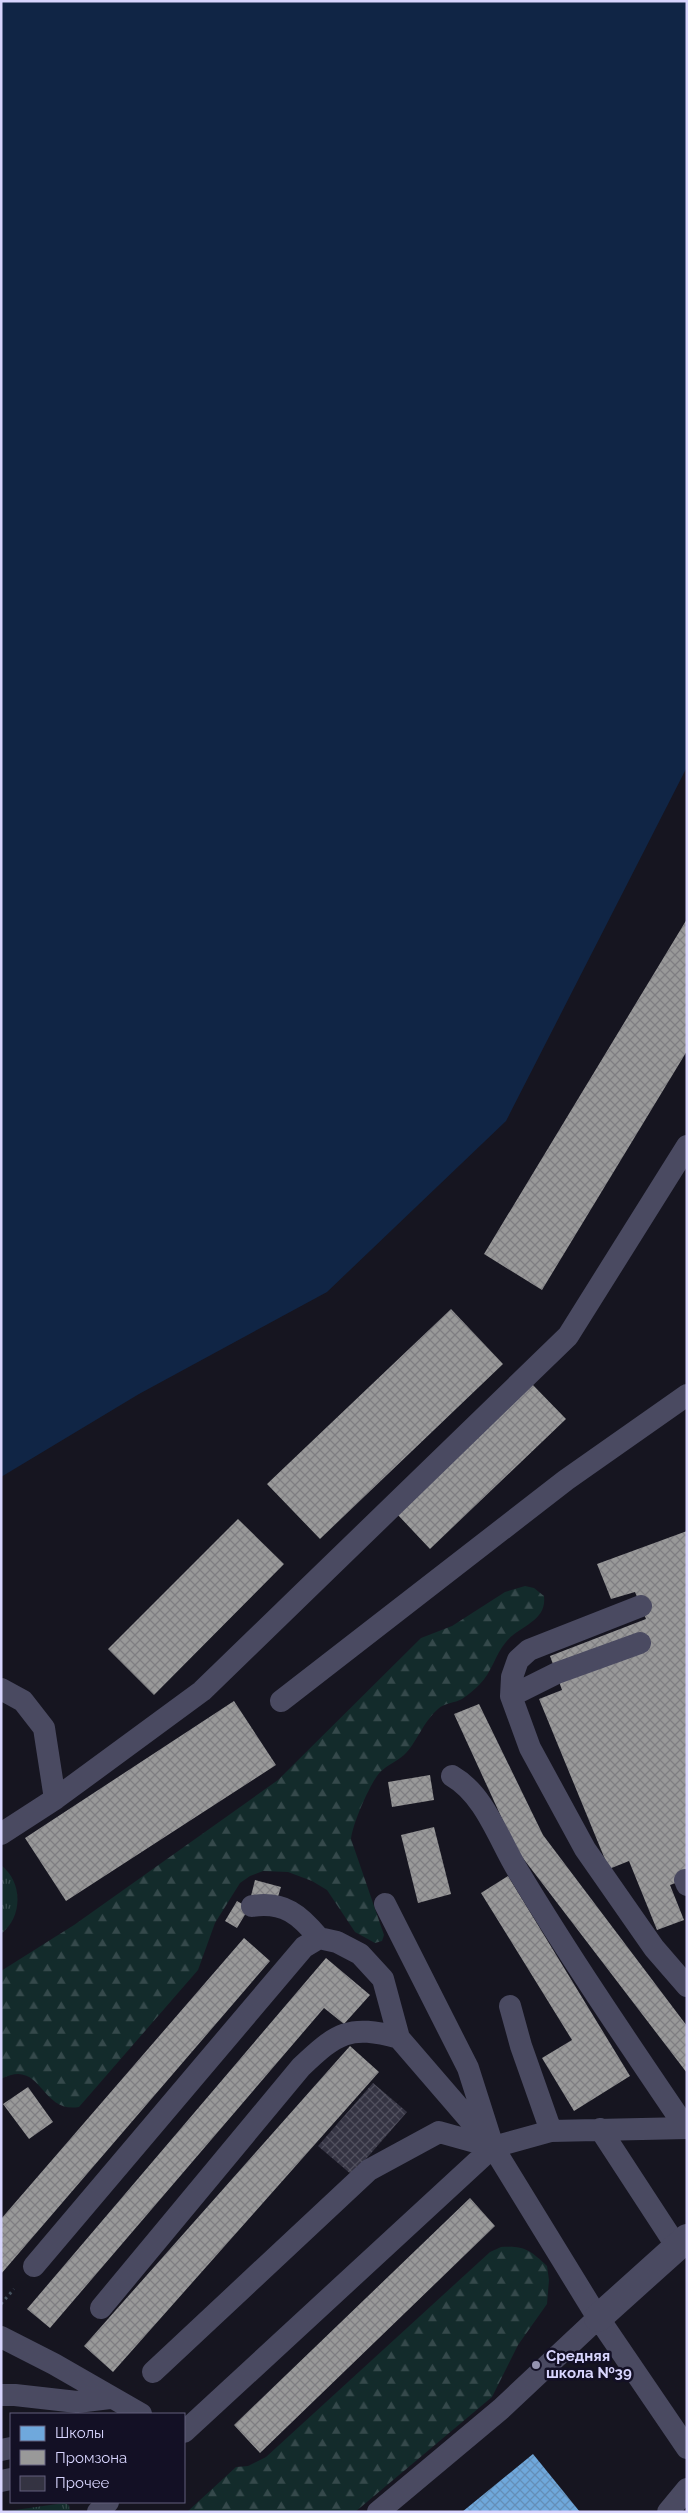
<svg xmlns="http://www.w3.org/2000/svg" width="688" height="2513" font-family="Raleway,sans-serif">
<style>
.grass{fill:url(#grass-tufts)}
.forest{fill:url(#forest-firs)}
.water{fill:#102545}
.schools{fill:url(#schools-cross-hatch)}
.industry{fill:url(#industry-cross-hatch)}
.building{fill:url(#building-cross-hatch)}
.lines{fill:none;stroke-linecap:round;stroke-linejoin:round}
.path{stroke:#44515d;stroke-width:3;stroke-dasharray:2.5 4;stroke-linecap:butt}
.service{stroke:#4a4a61;stroke-width:22}
.minor{stroke:#4a4a61;stroke-width:28}
.poi-dot{fill:#9492b0;stroke:#131025;stroke-width:2}
.labels{text-anchor:middle;dominant-baseline:central;stroke-width:5;stroke-linejoin:round;paint-order:stroke}
.poi-label{font-size:15px;font-weight:bold;fill:#d8d5fe;stroke:#131025;text-anchor:start}
</style>
<defs>
<pattern id="grass-tufts" width="24" height="20" patternUnits="userSpaceOnUse" patternTransform="scale(1.25)"><rect width="24" height="20" fill="#132b2b"/><path d="M3 7l-1-3M5 7V3M7 7l1-3M15 17l-1-3M17 17v-4M19 17l1-3" fill="none" stroke="#35494b"/></pattern>
<pattern id="forest-firs" width="22" height="20" patternUnits="userSpaceOnUse" patternTransform="scale(1.25)"><rect width="22" height="20" fill="#132b2b"/><path d="M5 1l3.5 6h-7zM16 11l3.5 6h-7z" fill="#35494b"/></pattern>
<pattern id="schools-cross-hatch" width="8" height="8" patternUnits="userSpaceOnUse" patternTransform="scale(1.25)"><rect width="8" height="8" fill="#6fa8dc"/><path d="M0 0l8 8M0 8l8-8" fill="none" stroke="#648eb8"/></pattern>
<pattern id="industry-cross-hatch" width="8" height="8" patternUnits="userSpaceOnUse" patternTransform="scale(1.25)"><rect width="8" height="8" fill="#999"/><path d="M0 0l8 8M0 8l8-8" fill="none" stroke="#7f7e82"/></pattern>
<pattern id="building-cross-hatch" width="8" height="8" patternUnits="userSpaceOnUse" patternTransform="scale(1.25)"><rect width="8" height="8" fill="#343342"/><path d="M0 0l8 8M0 8l8-8" fill="none" stroke="#51505e"/></pattern>
</defs>
<rect width="100%" height="100%" fill="#161520"/>
<!-- grass -->
<path class="grass" d="M1,1865C23,1882 23,1917 1,1934Z
M64,2503L69,2505L70,2512H1Z"/>
<!-- forest -->
<path class="forest" d="M525,1586L534,1588L544,1596C547,1622 520,1625 506,1642C495,1655 492,1672 480,1684C475,1689 468,1695 462,1699C455,1703 444,1703 438,1709C422,1723 417,1743 404,1755C395,1763 384,1766 377,1776C368,1789 353,1823 351,1839L384,1935L382,1941L375,1943L355,1932L327,1890L312,1881L288,1872L263,1871L250,1876L240,1883L215,1923L198,1970L79,2107C40,2114 42,2057 1,2079V1971L74,1925L278,1780L421,1638L452,1626L505,1592Z
M501,2247C525,2246 530,2250 547,2266L549,2280L547,2304L518,2345L492,2397L355,2512H187L236,2467L248,2466L266,2457L490,2252Z"/>
<!-- water -->
<path class="water" d="M1,1H687V767L506,1121L327,1292L139,1394L1,1477Z"/>
<!-- schools -->
<path class="schools" d="M533,2454L580,2512H462Z"/>
<!-- industry -->
<path class="industry" d="M687,919V1051L542,1290L484,1254Z
M451,1309L503,1364L320,1539L267,1484Z
M532,1384L566,1419L430,1549L397,1514Z
M238,1519L284,1564L154,1695L108,1649Z
M687,1531V1879L670,1885L684,1920L657,1930L629,1861L609,1869L539,1699L562,1690L550,1656L646,1619L635,1592L611,1599L597,1564Z
M234,1701L276,1765L66,1901L25,1838Z
M479,1704L543,1835L687,2026V2073L516,1849L454,1714Z
M430,1775L434,1800L392,1807L388,1782Z
M434,1827L451,1894L418,1903L401,1835Z
M508,1876L630,2076L574,2111L542,2058L572,2040L481,1893Z
M255,1880L281,1887L276,1903L251,1896Z
M237,1901L249,1908L237,1928L225,1921Z
M244,1938L270,1961L1,2274V2219Z
M326,1958L370,1995L344,2024L324,2008L50,2328L27,2309Z
M350,2046L379,2072L113,2372L84,2346Z
M28,2087L53,2122L29,2139L3,2104Z
M470,2198L495,2226L260,2453L234,2425Z"/>
<!-- building -->
<path class="building" d="M373,2083L407,2112L352,2175L318,2146Z"/>
<g class="lines">
<!-- path -->
<path class="path" d="M1,2304L14,2289"/>
<!-- service -->
<path class="service" d="M641,1606L529,1650L518,1660L512,1677L511,1696L530,1748L585,1849L654,1948L687,1986
M1,1689L23,1701L44,1728L55,1799
M511,1696L557,1673L640,1643
M281,1701L566,1480L687,1395
M452,1776C485,1795 499,1840 518,1871C571,1959 629,2044 686,2128
M1,1834L55,1799L202,1691L568,1336L687,1146
M685,1880L687,1885
M385,1904L468,2068L490,2137
M252,1906C284,1901 300,1915 319,1938
M510,2006L521,2046L551,2131
M600,2129L677,2247
M34,2266L304,1947L319,1938L337,1942L360,1954L383,1979L399,2038L493,2147L593,2310L687,2448
M101,2308L301,2067C337,2033 349,2024 399,2038
M1,2337L54,2364L141,2414
M153,2372L369,2170L439,2132L493,2147
M1,2395H15L77,2402L110,2398
M184,2432L493,2147L551,2131L687,2128
M1,2450L11,2448
M1,2481L11,2479
M98,2512L108,2502
M378,2512L501,2409L598,2318
M668,2512L687,2489"/>
<!-- minor -->
<path class="minor" d="M598,2318L687,2238"/>
</g>
<!-- markers -->
<circle class="poi-dot" cx="536" cy="2365" r="5"/>
<g class="labels">
<!-- poi labels -->
<g class="poi-label">
<text x="546" y="2356">Средняя<tspan x="546" dy="17">школа №39</tspan></text>
</g>
</g>
<!-- border -->
<rect width="688" height="2513" fill="none" stroke="#d8d5fe" stroke-width="5"/>
<!-- legend -->
<rect x="10" y="2413" width="175" height="90" fill="#131025" stroke="#625f7c"/>
<rect x="20" y="2426" width="25" height="15" fill="#6fa8dc" stroke="#625f7c"/>
<text x="55" y="2438" font-size="15" fill="#d8d5fe">Школы</text>
<rect x="20" y="2450" width="25" height="15" fill="#999999" stroke="#625f7c"/>
<text x="55" y="2463" font-size="15" fill="#d8d5fe">Промзона</text>
<rect x="20" y="2476" width="25" height="15" fill="#343342" stroke="#625f7c"/>
<text x="55" y="2488" font-size="15" fill="#d8d5fe">Прочее</text>
</svg>
